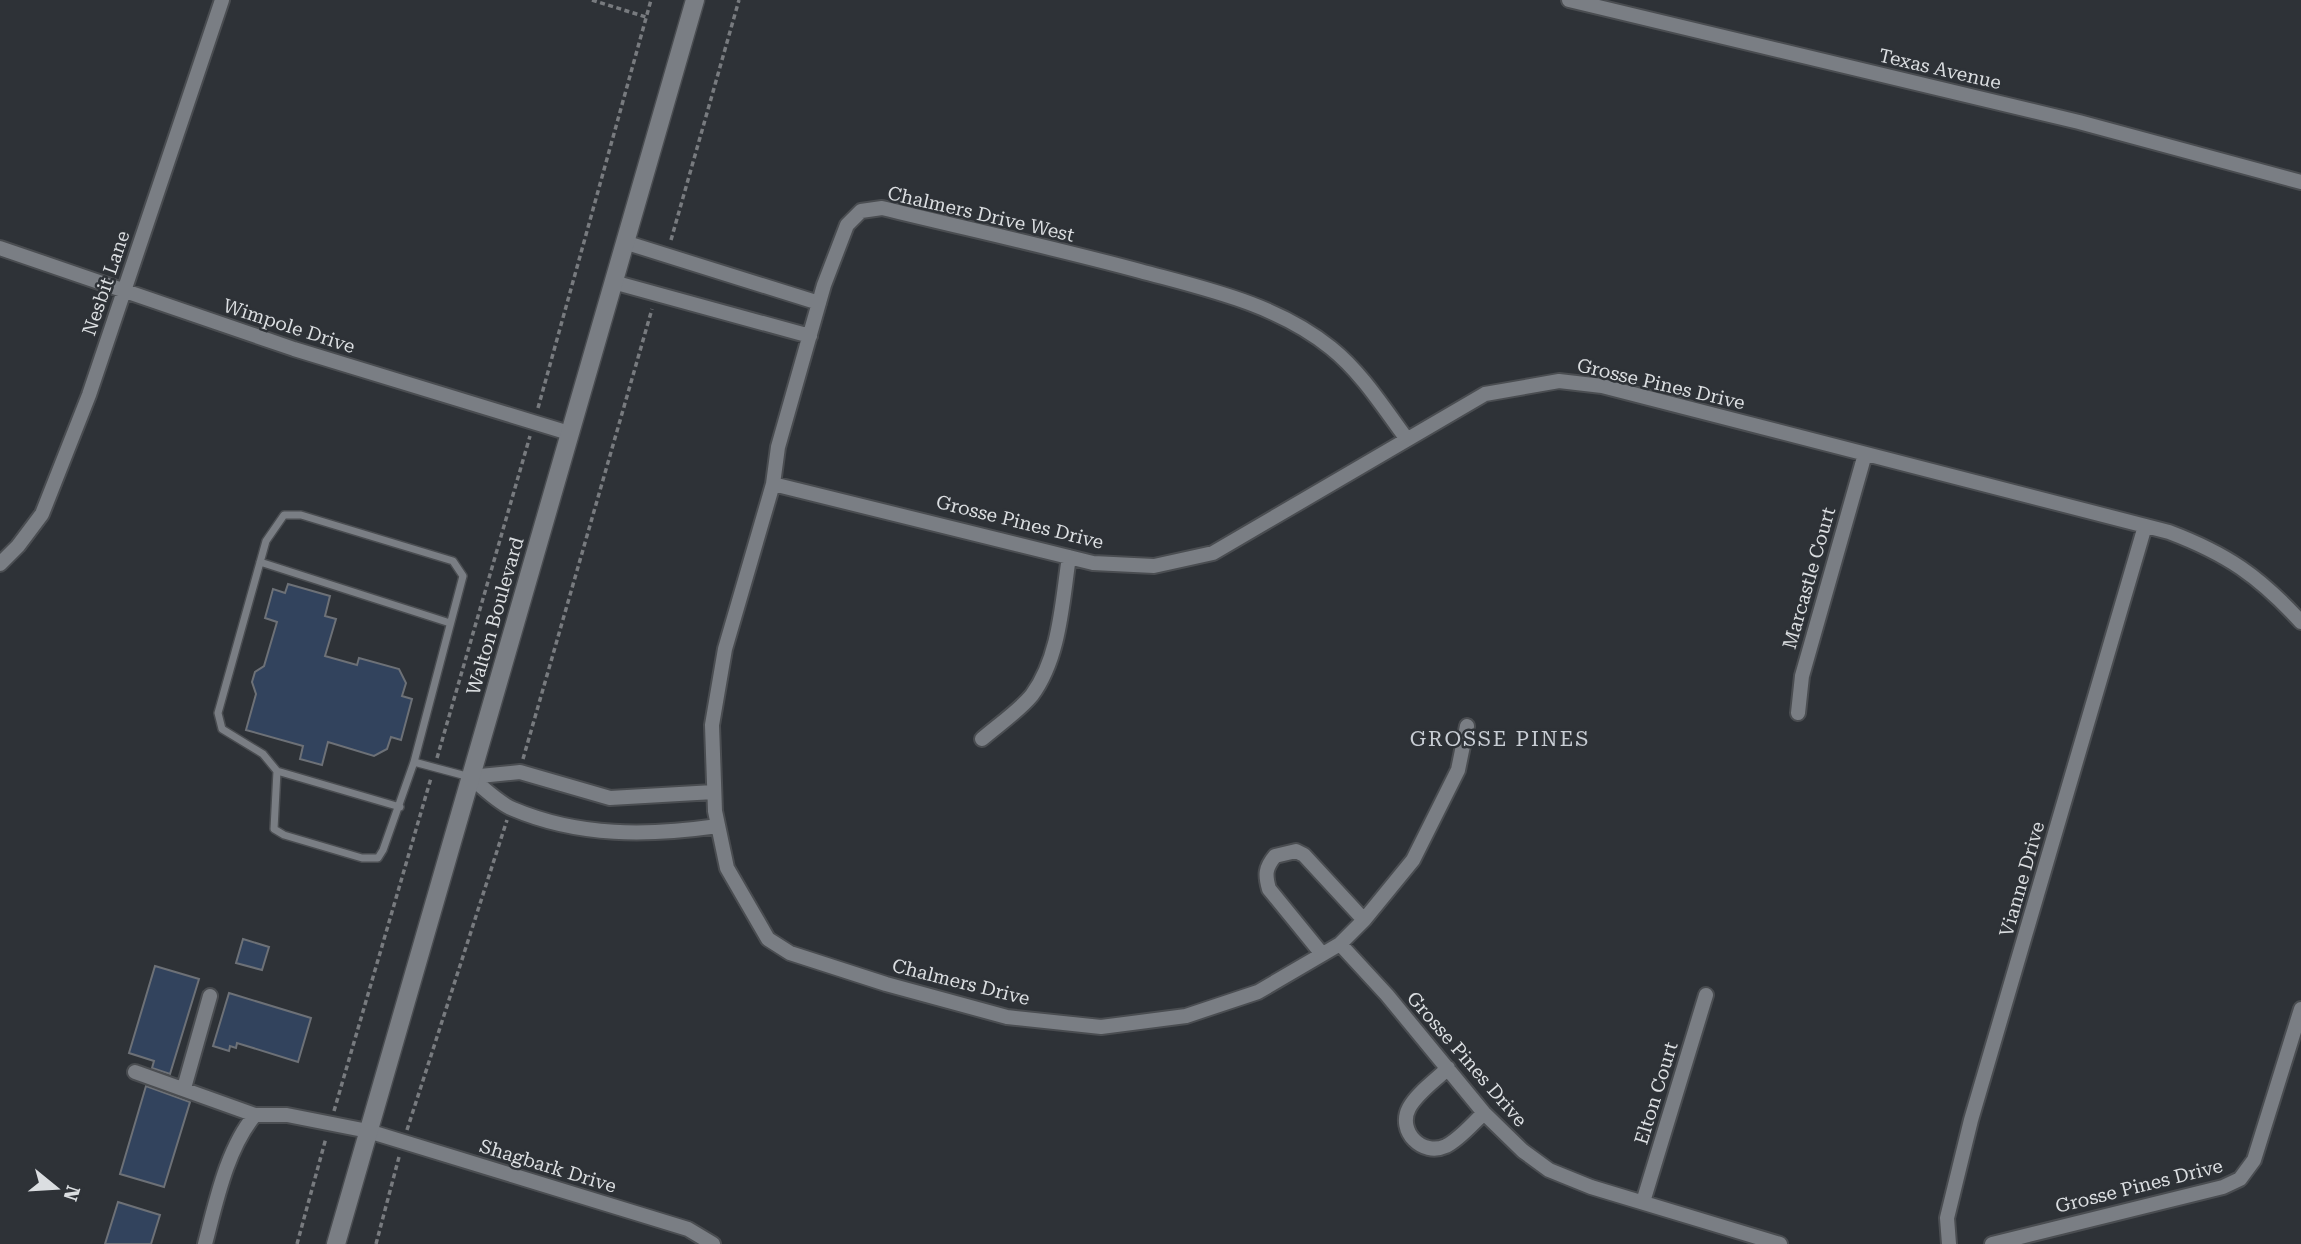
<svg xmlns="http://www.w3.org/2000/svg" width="2301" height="1244" font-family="'Roboto Serif',serif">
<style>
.building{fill:#32435d;stroke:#6d7177;stroke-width:2}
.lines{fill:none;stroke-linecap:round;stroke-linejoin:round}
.service-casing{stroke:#4a4d51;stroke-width:10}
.minor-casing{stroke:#4a4d51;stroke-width:18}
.secondary-casing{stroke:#4a4d51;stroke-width:21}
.path{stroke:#787b7f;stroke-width:3.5;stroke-dasharray:5 3.5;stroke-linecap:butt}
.service{stroke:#7a7e84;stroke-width:7}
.minor{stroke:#7a7e84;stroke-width:14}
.secondary{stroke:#7a7e84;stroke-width:18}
.labels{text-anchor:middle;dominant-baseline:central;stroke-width:5;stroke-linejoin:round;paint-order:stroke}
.street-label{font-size:19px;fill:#dbdee1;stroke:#2e3237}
.neighbourhood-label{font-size:21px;letter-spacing:2px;fill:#c8cdd4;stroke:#2e3237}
</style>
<rect width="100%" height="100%" fill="#2e3237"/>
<!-- building -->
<path class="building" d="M288,584L330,596L325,616L336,619L325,656L357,665L359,658L399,669L406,683L402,696L412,699L401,740L391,737L387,749L374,756L328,742L322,765L300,759L303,746L246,730L256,694L252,682L255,672L264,666L277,622L265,618L273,589L285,593Z
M243,939L269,947L262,970L236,963Z
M155,966L199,979L170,1074L152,1068L154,1061L129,1053Z
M229,993L311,1018L298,1062L237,1043L236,1048L230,1046L229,1051L213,1046Z
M146,1086L190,1102L164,1187L120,1174Z
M118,1202L160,1215L151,1244H105Z"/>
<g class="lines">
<!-- service casing -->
<g class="service-casing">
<path id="service" d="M260,562L450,623
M414,762L463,576L453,561L301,515H284L266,541L218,713L222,729L263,754L277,771L274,829L284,835L362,858H378L383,850L414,762L470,777
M277,771L400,807"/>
</g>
<!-- minor casing -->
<g class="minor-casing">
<path id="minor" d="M1569,0L2079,122L2301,182
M624,242L819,303
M0,248L294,349L569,433
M613,282L810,336
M1406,438C1383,407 1361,372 1331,348C1277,304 1206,289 1140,271C1055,248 968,229 882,208L861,211L847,225L824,285L778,447L773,484L725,649L712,725L715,811L727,868L768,939L790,953L886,984L1007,1017L1101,1027L1186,1016L1258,992L1340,944L1364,920L1413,860L1458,770L1467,726
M773,484L1093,563L1154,566L1213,553L1485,394L1559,381L1602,386L2169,532C2227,554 2259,576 2301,622
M0,564L18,546L42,514L89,395L222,0
M1798,713L1802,676L1865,454
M982,739C998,725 1019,711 1032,695C1060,657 1062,602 1069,557
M470,777C483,787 498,803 513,809C579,837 648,836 718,826
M470,777L520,772L610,798L714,792
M1340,944L1387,995L1484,1113L1523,1151L1549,1170L1591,1187L1780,1244
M1322,954L1269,889C1265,875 1265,868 1275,856L1296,851L1304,855L1364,920
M1448,1068C1436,1080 1417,1093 1409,1108C1397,1131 1422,1157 1446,1146C1460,1139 1473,1123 1484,1113
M135,1072L255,1115
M184,1088L210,996
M1643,1202L1706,995
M205,1244C216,1202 227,1148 255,1115H287L368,1131L688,1229L713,1244
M1949,1244L1947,1218L1971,1120L2145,526
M1992,1244L2223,1187L2240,1179L2254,1160L2301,1009"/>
</g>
<!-- secondary casing -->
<g class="secondary-casing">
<path id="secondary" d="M336,1244L695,0"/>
</g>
<!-- path -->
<path class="path" d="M592,0L646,17
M671,240L739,0
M538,408L651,0
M437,758L530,436
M523,759L652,309
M334,1111L431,778
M407,1130L507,820
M297,1244L326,1138
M376,1244L399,1157"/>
<!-- service -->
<use href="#service" class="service"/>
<!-- minor -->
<use href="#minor" class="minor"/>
<!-- secondary -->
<use href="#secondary" class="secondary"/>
</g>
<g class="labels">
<!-- street labels -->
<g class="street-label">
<text transform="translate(1940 69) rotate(13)">Texas Avenue</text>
<text transform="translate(981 214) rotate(13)">Chalmers Drive West</text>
<text transform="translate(106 283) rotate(-71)">Nesbit Lane</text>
<text transform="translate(289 326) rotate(18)">Wimpole Drive</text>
<text transform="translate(1661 384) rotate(13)">Grosse Pines Drive</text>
<text transform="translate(1020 522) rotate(14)">Grosse Pines Drive</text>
<text transform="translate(1809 578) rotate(-74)">Marcastle Court</text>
<text transform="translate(495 616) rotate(-74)">Walton Boulevard</text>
<text transform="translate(2022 879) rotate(-74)">Vianne Drive</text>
<text transform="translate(961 982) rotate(14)">Chalmers Drive</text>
<text transform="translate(1467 1059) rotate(49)">Grosse Pines Drive</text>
<text transform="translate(1656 1093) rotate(-73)">Elton Court</text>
<text transform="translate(548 1166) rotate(17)">Shagbark Drive</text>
<text transform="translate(2139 1186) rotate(-14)">Grosse Pines Drive</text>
</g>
<!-- neighbourhood labels -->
<g class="neighbourhood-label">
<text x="1500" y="739">GROSSE PINES</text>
</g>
</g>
<!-- north arrow -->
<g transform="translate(56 1188) rotate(108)" stroke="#2e3237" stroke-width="5" paint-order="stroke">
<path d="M0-5L12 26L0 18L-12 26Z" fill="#dbdee1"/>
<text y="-10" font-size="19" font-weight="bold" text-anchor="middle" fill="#dbdee1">N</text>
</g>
</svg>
